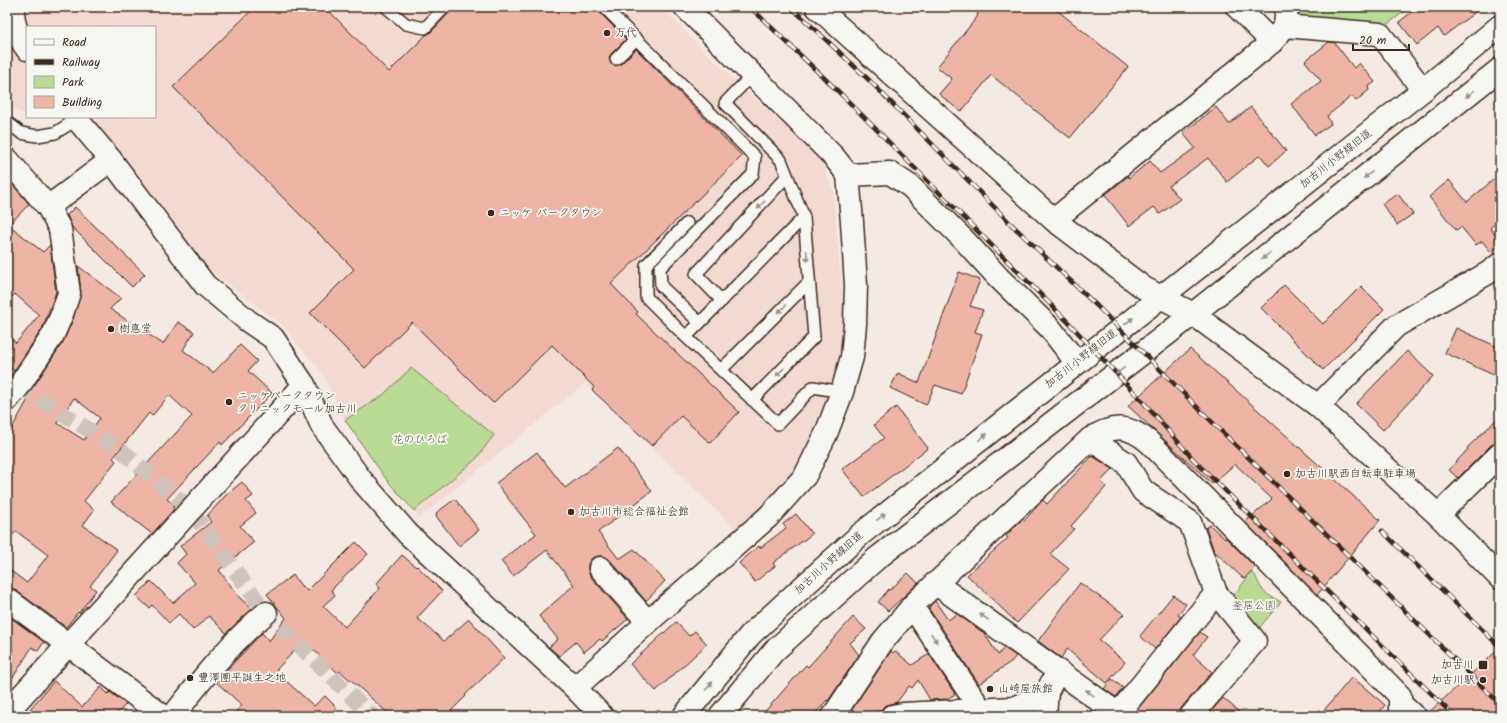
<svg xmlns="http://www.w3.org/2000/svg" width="1507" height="723" font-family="Kalam,'Klee One',sans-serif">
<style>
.built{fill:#f2d9d1}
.green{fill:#badb94;stroke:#7a8259}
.building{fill:#eeb5a7;stroke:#3b2a1e;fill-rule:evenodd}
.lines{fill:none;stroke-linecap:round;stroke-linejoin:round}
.pedestrian-tunnel{stroke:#cfc3bc;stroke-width:16;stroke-dasharray:16 8;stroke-linecap:butt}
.service-casing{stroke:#3b2a1e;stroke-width:14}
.minor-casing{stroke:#3b2a1e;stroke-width:25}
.tertiary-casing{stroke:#3b2a1e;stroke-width:25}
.service{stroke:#f6f6f2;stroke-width:11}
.minor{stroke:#f6f6f2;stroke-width:22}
.tertiary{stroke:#f6f6f2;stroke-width:22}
.rail-casing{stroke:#3b2a1e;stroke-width:4.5}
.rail{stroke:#f6f6f2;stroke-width:3;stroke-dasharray:9;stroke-linecap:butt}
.oneway{fill:#989088}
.poi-dot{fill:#3b2a1e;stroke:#f6f6f2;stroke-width:1.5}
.labels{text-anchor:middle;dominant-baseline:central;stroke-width:3.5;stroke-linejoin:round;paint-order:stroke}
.poi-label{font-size:11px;fill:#3b2a1e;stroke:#f6f6f2;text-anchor:start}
.street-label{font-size:11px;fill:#3b2a1e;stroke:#f6f6f2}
.park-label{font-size:11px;fill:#5b563c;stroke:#f6f6f2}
</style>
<rect width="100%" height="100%" fill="#f4e9e3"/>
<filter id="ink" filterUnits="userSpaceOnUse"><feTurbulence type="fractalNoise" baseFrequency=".025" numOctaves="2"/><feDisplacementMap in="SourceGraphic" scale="8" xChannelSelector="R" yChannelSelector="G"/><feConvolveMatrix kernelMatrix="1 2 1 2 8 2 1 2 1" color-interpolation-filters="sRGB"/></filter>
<g filter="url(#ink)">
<!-- built -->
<path class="built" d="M7,7H660L740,85L820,158L822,162L833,191L845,328L829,410L792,476L740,533L585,383L419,518L414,511L386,479L345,420L323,374L281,324L206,267L166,211L91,117H155V27H27V113L19,112L7,98Z"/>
<!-- green -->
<path class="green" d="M1296,7H1410L1384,27L1301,19L1295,10Z
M411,368L494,435L476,459L414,511L386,479L345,420L383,395Z
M1252,572C1257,576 1258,584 1262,589C1266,595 1274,598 1281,602L1254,634L1228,602Z"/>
<!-- building -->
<path class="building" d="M255,7H325L389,72L426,35L430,33L455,7H594L626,39L611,54L609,58L611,64L615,66L621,64L636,49L742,156L611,284L638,312L636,314L739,412L710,443L681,416L652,446L592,390L594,387L552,345L493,403L412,322L365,368L310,313L354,269L173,87Z
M979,7H1053L1128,67L1070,138L991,75L961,112L939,94L952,79L937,67L977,17Z
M1418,7H1482L1444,36L1438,28L1417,45L1399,22Z
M1329,42L1335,43L1354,68L1359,63L1375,82L1368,87L1369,90L1356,101L1352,96L1327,116L1331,124L1315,135L1291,104L1321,81L1305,61Z
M1216,107L1229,124L1251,107L1286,151L1269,166L1260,155L1227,182L1208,158L1169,186L1180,199L1160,214L1154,207L1129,226L1105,195L1128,176L1129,178L1150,161L1160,173L1195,148L1183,133Z
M1500,174V219L1490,228L1500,241V245L1491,252L1482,241L1476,245L1461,227L1456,230L1429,197L1449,180L1467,202Z
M7,178L29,204L9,225L43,252L50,245L56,292L42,329L14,371L7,365V335L16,343L39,315L15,294L7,302Z
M1398,194L1413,214L1397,225L1382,204Z
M75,207L145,274L132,287L72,227L67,215Z
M78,266L121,298L110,309L163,344L178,322L194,332L183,350L213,373L240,345L257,361L248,371L272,393L222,445L220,442L167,499L174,505L173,510L152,534L111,502L192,416L169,395L152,416L149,413L113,458L116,461L84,501L94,510L83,525L117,550L90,586L96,590L79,613L78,612L66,627L14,589L7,587V568L27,583L48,555L16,531L7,542V437L35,387L34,386L63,342L73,319L81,292ZM74,398L100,418L84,440L57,423Z
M959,272L980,280L970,306L983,310L975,332L982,334L961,394L935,385L926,405L890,388L898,373L919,383Z
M1284,285L1323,324L1361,286L1384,309L1323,370L1261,308Z
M1456,328L1500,348V378L1445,353Z
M1190,349L1380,520L1317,595L1245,522L1272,499L1235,464L1212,484L1128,406Z
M1407,351L1433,376L1383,430L1356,404Z
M896,407L928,448L864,497L842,469L884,438L874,425Z
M1500,416V442L1491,445L1458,478L1449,470L1468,449L1467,448Z
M618,448L652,491L598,532L619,559L634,549L665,581L646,601L609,559L604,556H598L592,558L588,564V570L590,576L628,619L602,641L600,639L584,652L576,642L559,656L549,647L558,639L539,616L574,585L547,550L513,576L501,561L536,534L496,483L537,452L565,488Z
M1092,456L1113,469L1101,481L1106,487L1071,526L1074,529L1050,554L1069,569L1017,623L967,575L1008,538L1006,536L1020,521L1022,523L1043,500L1047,504Z
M242,482L253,496L246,501L256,513L240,526L254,542L219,570L239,597L252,609L226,633L209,616L193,630L179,614L169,623L152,605L149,608L136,596L151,581L173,603L195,583L177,563L186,554L180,546L211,522L207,516L226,495Z
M455,499L479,530L459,546L436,516L437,514L436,513Z
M796,514L812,534L773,563L775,566L755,582L739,563L759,546L760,548L786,528L783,524Z
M1210,525L1225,539L1226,538L1255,567L1244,579L1214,551L1206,528Z
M356,542L368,554L331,590L335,595L323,606L345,627L380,588L376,584L402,555L416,567L417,566L442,591L417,618L444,641L469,619L504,658L465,695L466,696L446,716H391L351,680H350L340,671L338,673L304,641L275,671L314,706L325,696L337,708L329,716H232L242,705L216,682L238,658L262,633L269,641L286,618L267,594L293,575L302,587L303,586L307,591Z
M908,573L918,583L888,611L878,602L889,589L890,590Z
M1080,583L1124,614L1099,640L1125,662L1107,683L1067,649L1061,658L1038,641Z
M1173,595L1186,604L1178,615L1181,617L1155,649L1140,636Z
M935,601L948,620L957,614L984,633L998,655L1004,648L1016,656L1012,661L979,684L929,609L930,606Z
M7,615L44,642L38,651L32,647L7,687Z
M853,617L866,629L850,643L859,655L828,701L827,700L813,716H761L806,665L808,667Z
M676,622L689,636L695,631L707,644L656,691L630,664Z
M1200,632L1207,637L1193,655L1212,672L1181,708L1179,716L1133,715Z
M1500,648V716H1429L1428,713Z
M891,651L893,653L895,651L912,665L929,654L955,694L947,699L930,700L918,680L912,688L909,686L897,702L884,706L880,711L849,714Z
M1352,677L1385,705L1376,716H1319Z
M1112,679L1123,688L1116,697L1104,689Z
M54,681L82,707L101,687L108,694L110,692L126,704L115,716H24Z
M1223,698L1244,716H1207Z"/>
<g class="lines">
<!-- pedestrian-tunnel -->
<path class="pedestrian-tunnel" d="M19,386L121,450L190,509L266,613L372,716"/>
<!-- service casing -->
<g class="service-casing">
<path id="service" d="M386,7L406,24L425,28L445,7
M604,7L755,157L753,174L660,268L661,286L700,323
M616,59L636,39
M7,122L21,133L37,136L55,133L76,120
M687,223L646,265V297L686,337L778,424L813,387L842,392
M722,301L696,274L787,176
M686,337L804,217L781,160L725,103L752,75
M721,370L809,282
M752,400L814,337L804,217
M1400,696L1422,716"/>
</g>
<!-- minor casing -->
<g class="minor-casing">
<path id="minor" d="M1237,7L1272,42
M1285,26L1380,34L1423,90
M7,159L48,207L60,229L69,293L62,314L53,335L19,386L7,400
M848,175L890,173L910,186L965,241L999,278L1050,328L1077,363
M48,207L111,160
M1054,220L1272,42L1285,26L1287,7
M1318,406L1396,326L1488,273L1500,264
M1090,439L1126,463L1143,491L1190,522L1216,593L1255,641L1191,716
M1438,515L1500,454
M600,568L648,622
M935,583L1121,716
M7,599L163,716
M912,606L985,716
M7,712L304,385
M1118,714L1216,593
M173,716C202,679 230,643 266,613
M833,716L883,641L915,603L1090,439C1113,424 1129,425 1149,442L1400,696V716
M892,716L903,714L1014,708L1047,692
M1045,716L1047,692L1052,682"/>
</g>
<!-- tertiary casing -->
<g class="tertiary-casing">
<path id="tertiary" d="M13,7C13,24 17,35 27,49
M817,7L1054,220L1144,288L1193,314L1318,406L1438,515L1500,578
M75,117L111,160L205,285L248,321L273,338L304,385L322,426L362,481L408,534L575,688L602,716
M575,688L648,622L768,517L805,476L826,434L842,392L852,357L855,324L856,285L852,222L848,175L834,157L685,7
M684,716L751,634L861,534L1423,90L1500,26
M720,716L774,651L876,559L1193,314L1500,69"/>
</g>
<!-- service -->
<use href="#service" class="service"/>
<!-- minor -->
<use href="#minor" class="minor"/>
<!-- tertiary -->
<use href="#tertiary" class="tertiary"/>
<!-- rail casing -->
<g class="rail-casing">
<path id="rail" d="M750,7L843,96L1067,321L1144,403L1194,460L1454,716
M791,7L870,81L1011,224L1097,306L1206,416L1500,704
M1382,531L1500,647"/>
</g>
<!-- rail -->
<use href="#rail" class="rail"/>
</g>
<!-- one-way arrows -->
<defs><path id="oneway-solid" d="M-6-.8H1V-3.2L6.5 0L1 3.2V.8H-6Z"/></defs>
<g class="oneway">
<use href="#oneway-solid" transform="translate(1470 94) rotate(141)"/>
<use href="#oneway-solid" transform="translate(1368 175) rotate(141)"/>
<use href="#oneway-solid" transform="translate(761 205) rotate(133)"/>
<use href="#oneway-solid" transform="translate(807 256) rotate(85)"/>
<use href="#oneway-solid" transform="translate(1266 256) rotate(141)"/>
<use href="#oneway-solid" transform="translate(782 309) rotate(135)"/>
<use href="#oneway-solid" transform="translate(1129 321) rotate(-38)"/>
<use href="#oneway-solid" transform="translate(1120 371) rotate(142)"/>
<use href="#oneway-solid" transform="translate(780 372) rotate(135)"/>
<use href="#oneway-solid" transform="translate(983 437) rotate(-38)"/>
<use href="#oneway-solid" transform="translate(881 517) rotate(-38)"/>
<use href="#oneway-solid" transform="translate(984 617) rotate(-145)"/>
<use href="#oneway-solid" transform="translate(934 638) rotate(57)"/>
<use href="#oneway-solid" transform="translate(709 686) rotate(-50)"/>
<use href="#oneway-solid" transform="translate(1090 693) rotate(-144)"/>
</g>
</g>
<!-- markers -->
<g class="poi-dot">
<circle cx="607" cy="33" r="4"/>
<circle cx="491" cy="213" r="4"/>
<circle cx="111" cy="329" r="4"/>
<circle cx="229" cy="402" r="4"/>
<circle cx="1287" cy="474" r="4"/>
<circle cx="571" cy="512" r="4"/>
<rect x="1478" y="660" width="10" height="10" rx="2"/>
<circle cx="190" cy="678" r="4"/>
<circle cx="1483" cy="680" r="4"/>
<circle cx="990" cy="689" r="4"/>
</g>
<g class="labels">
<!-- poi labels -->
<g class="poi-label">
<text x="615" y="33">万代</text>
<text x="499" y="213">ニッケ パークタウン</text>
<text x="119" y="329">樹悳堂</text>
<text x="237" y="396">ニッケパークタウン<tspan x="237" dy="13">クリニックモール加古川</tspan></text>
<text x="1295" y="474">加古川駅西自転車駐車場</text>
<text x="579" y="512">加古川市総合福祉会館</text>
<text x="1474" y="665" text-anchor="end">加古川</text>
<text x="198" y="678">豐澤團平誕生之地</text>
<text x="1475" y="680" text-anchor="end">加古川駅</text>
<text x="998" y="689">山崎屋旅館</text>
</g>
<!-- street labels -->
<g class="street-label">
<text transform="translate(1336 159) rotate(-38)">加古川小野線旧道</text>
<text transform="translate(1081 359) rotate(-38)">加古川小野線旧道</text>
<text transform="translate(829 563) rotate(-42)">加古川小野線旧道</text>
</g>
<!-- park labels -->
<g class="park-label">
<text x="420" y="440">花のひろば</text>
<text x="1254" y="606">釜居公園</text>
</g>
</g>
<!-- margin -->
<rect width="1507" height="723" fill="none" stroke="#f6f6f2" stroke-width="24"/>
<rect x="12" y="12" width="1483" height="699" fill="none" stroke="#3b2a1e" stroke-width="1.5" filter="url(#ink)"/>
<!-- legend -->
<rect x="26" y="26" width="130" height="92" fill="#f6f6f2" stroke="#aba49d"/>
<rect x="34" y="39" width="20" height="6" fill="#f6f6f2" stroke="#aba49d"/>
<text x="62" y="46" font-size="12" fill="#3b2a1e">Road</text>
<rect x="34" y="59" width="20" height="6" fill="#3b2a1e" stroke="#aba49d"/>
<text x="62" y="66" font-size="12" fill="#3b2a1e">Railway</text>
<rect x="34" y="76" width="20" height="12" fill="#badb94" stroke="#aba49d"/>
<text x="62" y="86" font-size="12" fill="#3b2a1e">Park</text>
<rect x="34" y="96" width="20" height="12" fill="#eeb5a7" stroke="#aba49d"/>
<text x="62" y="106" font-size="12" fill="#3b2a1e">Building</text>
<!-- scale -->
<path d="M1353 44v6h56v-6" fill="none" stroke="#3b2a1e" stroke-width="2"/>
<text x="1359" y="44" font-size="12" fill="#3b2a1e" stroke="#f6f6f2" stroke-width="3" paint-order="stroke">20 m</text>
</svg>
